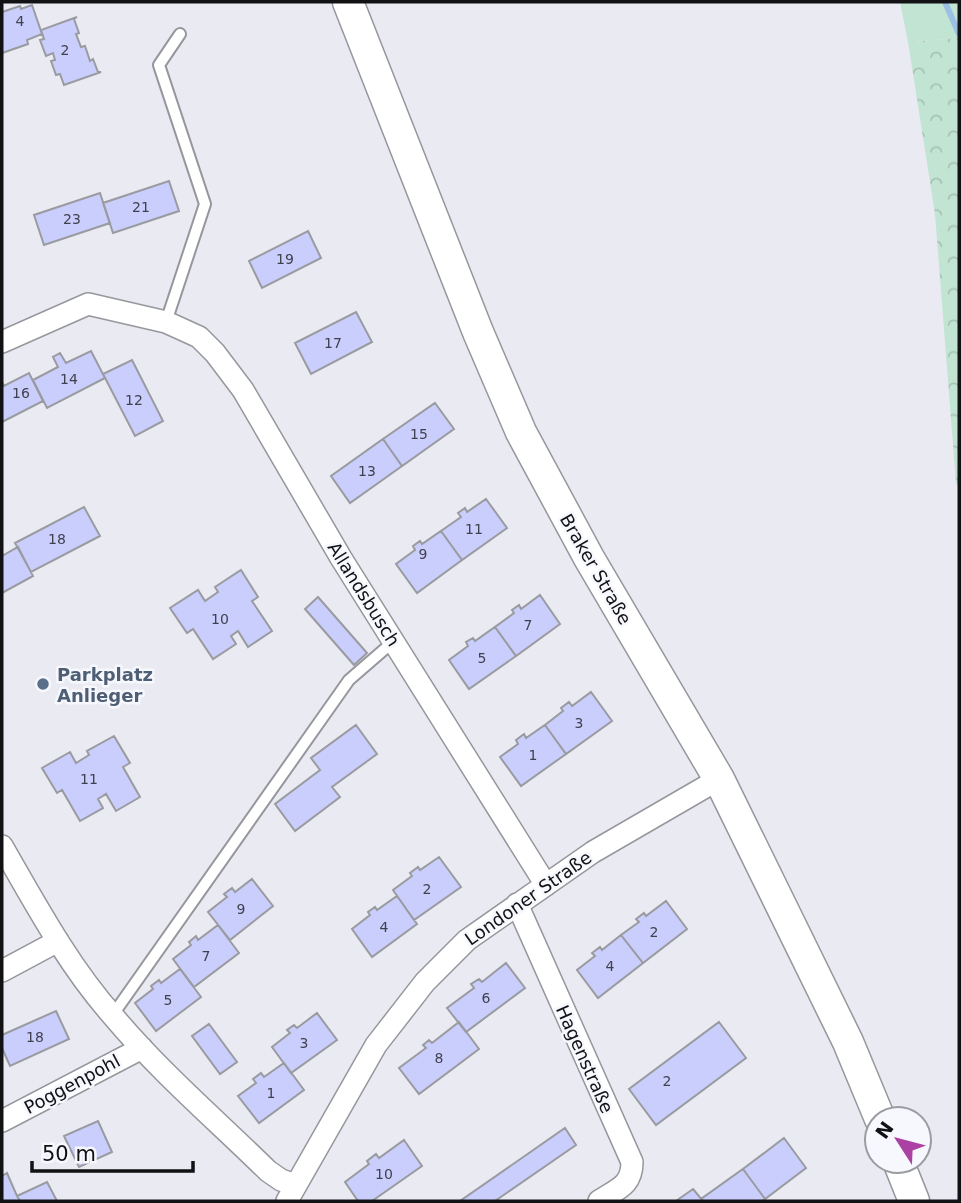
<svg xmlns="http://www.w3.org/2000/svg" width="961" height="1203" font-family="'DejaVu Sans',sans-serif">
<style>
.grass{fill:#c2e4d3}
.forest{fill:url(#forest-crowns)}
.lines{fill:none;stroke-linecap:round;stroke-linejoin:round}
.stream{stroke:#9cbfe4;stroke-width:6}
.building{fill:#cacefc;stroke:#9a9ba1;stroke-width:2}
.lane-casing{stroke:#96979d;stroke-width:14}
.street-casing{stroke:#96979d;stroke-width:24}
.secondary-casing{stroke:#96979d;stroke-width:33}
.lane{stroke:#fff;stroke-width:10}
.street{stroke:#fff;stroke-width:21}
.secondary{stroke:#fff;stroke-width:30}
.service-dot{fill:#5c6f8a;stroke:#f7f8fe;stroke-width:2.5}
.labels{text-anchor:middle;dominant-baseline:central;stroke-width:5;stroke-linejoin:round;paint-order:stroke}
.number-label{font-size:14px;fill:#40414f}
.street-label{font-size:18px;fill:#121215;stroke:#f7f8fe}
.service-label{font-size:18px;font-weight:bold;fill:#4e5e75;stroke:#f7f8fe;text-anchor:start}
</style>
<defs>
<pattern id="forest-crowns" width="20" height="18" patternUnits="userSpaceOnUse" patternTransform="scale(1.75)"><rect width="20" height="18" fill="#c2e4d3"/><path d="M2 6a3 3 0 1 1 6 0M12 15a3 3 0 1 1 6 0" fill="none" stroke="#a6c3b4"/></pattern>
</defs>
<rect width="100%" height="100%" fill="#eaeaf2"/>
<!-- grass -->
<path class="grass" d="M900,2H959V38L908,42Z"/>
<!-- forest -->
<path class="forest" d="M959,38V488L956,483L935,214L908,42Z"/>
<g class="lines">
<!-- stream -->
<path class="stream" d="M945,2L959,34"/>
</g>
<!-- building -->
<path class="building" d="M32,5L42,34L27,40L28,44L2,53V12L20,6L21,9Z
M77,17L74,19L79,33L76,34L81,47L85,46L90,61L93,59L98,72H101L64,85L60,74L56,75L51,61L55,60L53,53L46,56L40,40L44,39L41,30Z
M169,181L179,211L113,233L103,203Z
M100,193L110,223L44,245L34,215Z
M308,231L321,258L262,288L249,261Z
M356,312L372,342L311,374L295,343Z
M91,351L105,378L47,408L33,380L58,367L53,357L60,353L66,363Z
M132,360L163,421L135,436L103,374Z
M29,373L43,401L2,422V382L4,386Z
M435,403L454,429L402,466L383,439Z
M383,439L402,466L350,503L331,476Z
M486,499L507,528L462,560L441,531L461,517L458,513L465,508L467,512Z
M84,507L100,536L31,572L15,543Z
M441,531L462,560L417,593L396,564L415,550L413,546L420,541L422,544Z
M18,547L33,576L2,593V556Z
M241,570L258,597L252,601L272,631L248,647L238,631L231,636L236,644L213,659L193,629L187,633L170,608L198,590L205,601L218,592L215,587Z
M540,595L560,624L516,656L495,627L514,613L512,610L519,605L521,609Z
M318,597L367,653L354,665L305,609Z
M495,627L516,656L469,689L449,660L468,646L466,642L473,638L475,641Z
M591,692L612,721L566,754L545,725L563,711L561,708L569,702L572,706Z
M356,725L377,754L332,787L340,797L295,831L275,804L320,770L311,758Z
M545,725L566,754L521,786L500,757L518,744L516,740L524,734L526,738Z
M114,736L130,763L123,767L140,797L116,811L106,794L98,799L103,808L80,821L62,790L57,793L42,768L70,752L76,763L89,755L87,751Z
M439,857L461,887L414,920L393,890L412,876L410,873L418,867L420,870Z
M252,879L273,906L230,940L208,912L227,897L224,894L232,888L235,892Z
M397,896L417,924L372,957L352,929L370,915L368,912L375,907L377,910Z
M666,901L687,929L643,963L621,935L639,922L636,919L644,913L646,916Z
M218,925L239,953L194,987L173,959L191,945L189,942L196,936L198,940Z
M621,935L643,963L598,998L577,970L595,956L592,953L600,947L602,950Z
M506,963L525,988L466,1032L447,1008L474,988L471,984L479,979L482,982Z
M180,969L201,997L156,1031L135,1003L153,989L151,986L159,980L161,983Z
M56,1011L69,1039L10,1066L2,1048V1035Z
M317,1013L337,1040L291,1073L272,1047L290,1033L287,1030L294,1025L297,1028Z
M459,1022L479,1049L419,1094L399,1068L426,1048L423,1045L429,1040L432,1043Z
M719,1022L746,1058L656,1125L629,1089Z
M209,1024L237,1062L220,1074L192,1036Z
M284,1063L304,1090L259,1123L238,1096L256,1083L253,1079L261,1073L264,1077Z
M98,1121L112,1152L79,1167L64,1136Z
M565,1128L576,1145L495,1201H460Z
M784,1138L806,1168L765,1199L743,1169Z
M404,1140L422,1166L372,1201H358L345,1182L369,1164L367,1161L376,1154L379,1158Z
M743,1169L765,1199L762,1201H703L701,1199Z
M7,1173L17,1196L20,1201H2V1176Z
M47,1182L57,1201H20L17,1196Z
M693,1189L703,1201H676Z"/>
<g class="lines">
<!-- lane casing -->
<g class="lane-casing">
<path id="lane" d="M166,322L205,204L159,65L180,34
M112,1016L349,680L394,641"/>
</g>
<!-- street casing -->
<g class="street-casing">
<path id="street" d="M2,342L88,304L166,322L199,337L215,353L243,390L341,558L546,885
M2,846C36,905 68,965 113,1016C160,1072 216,1120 268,1171L281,1180L295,1185
M517,904L632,1162C632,1186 617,1189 599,1201
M2,971L58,941
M2,1121L142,1048
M287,1201L376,1045L425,982L467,940L593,852L719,779"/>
</g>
<!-- secondary casing -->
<g class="secondary-casing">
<path id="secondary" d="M348,2L478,332L521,432L589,558L719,779L848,1042L880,1119
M898,1161L914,1201"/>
</g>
<!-- lane -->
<use href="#lane" class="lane"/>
<!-- street -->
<use href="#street" class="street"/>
<!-- secondary -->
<use href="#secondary" class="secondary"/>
</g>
<!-- markers -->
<circle class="service-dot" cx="43" cy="684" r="7"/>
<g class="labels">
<!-- number labels -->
<g class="number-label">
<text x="20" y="21">4</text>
<text x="65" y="50">2</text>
<text x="141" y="207">21</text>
<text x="72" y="219">23</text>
<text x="285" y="259">19</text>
<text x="333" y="343">17</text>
<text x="69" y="379">14</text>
<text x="21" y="393">16</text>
<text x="134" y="400">12</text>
<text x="419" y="434">15</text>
<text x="367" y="471">13</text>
<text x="474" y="529">11</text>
<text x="57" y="539">18</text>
<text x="423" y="554">9</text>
<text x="220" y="619">10</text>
<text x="528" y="625">7</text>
<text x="482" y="658">5</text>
<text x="579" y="723">3</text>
<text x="533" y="755">1</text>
<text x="89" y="779">11</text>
<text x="427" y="889">2</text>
<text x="241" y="909">9</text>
<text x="384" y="927">4</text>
<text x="654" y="932">2</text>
<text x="206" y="956">7</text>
<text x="610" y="966">4</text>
<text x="486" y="998">6</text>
<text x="168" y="1000">5</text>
<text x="35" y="1037">18</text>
<text x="304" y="1043">3</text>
<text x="439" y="1058">8</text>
<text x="667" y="1081">2</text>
<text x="271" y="1093">1</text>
<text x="384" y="1174">10</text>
</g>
<!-- street labels -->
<g class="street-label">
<text transform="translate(596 569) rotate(60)">Braker Straße</text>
<text transform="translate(364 594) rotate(58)">Allandsbusch</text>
<text transform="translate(528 898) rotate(-35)">Londoner Straße</text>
<text transform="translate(585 1059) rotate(66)">Hagenstraße</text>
<text transform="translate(72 1084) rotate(-28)">Poggenpohl</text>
</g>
<!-- service labels -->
<g class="service-label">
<text x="57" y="674">Parkplatz<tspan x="57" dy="21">Anlieger</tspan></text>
</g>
</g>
<!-- border -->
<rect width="961" height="1203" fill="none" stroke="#121215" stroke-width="7"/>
<!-- north arrow -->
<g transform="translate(898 1140) rotate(306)"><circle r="33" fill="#f7f8fe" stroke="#9b9ca1" stroke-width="2"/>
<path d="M0-5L12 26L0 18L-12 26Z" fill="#ab41a2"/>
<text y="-10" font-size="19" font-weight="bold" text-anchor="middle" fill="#121215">N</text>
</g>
<!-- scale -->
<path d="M32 1161v10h161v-10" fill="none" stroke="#121215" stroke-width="3.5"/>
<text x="42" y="1161" font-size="21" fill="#121215" stroke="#f7f8fe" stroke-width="5" paint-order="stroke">50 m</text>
</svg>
